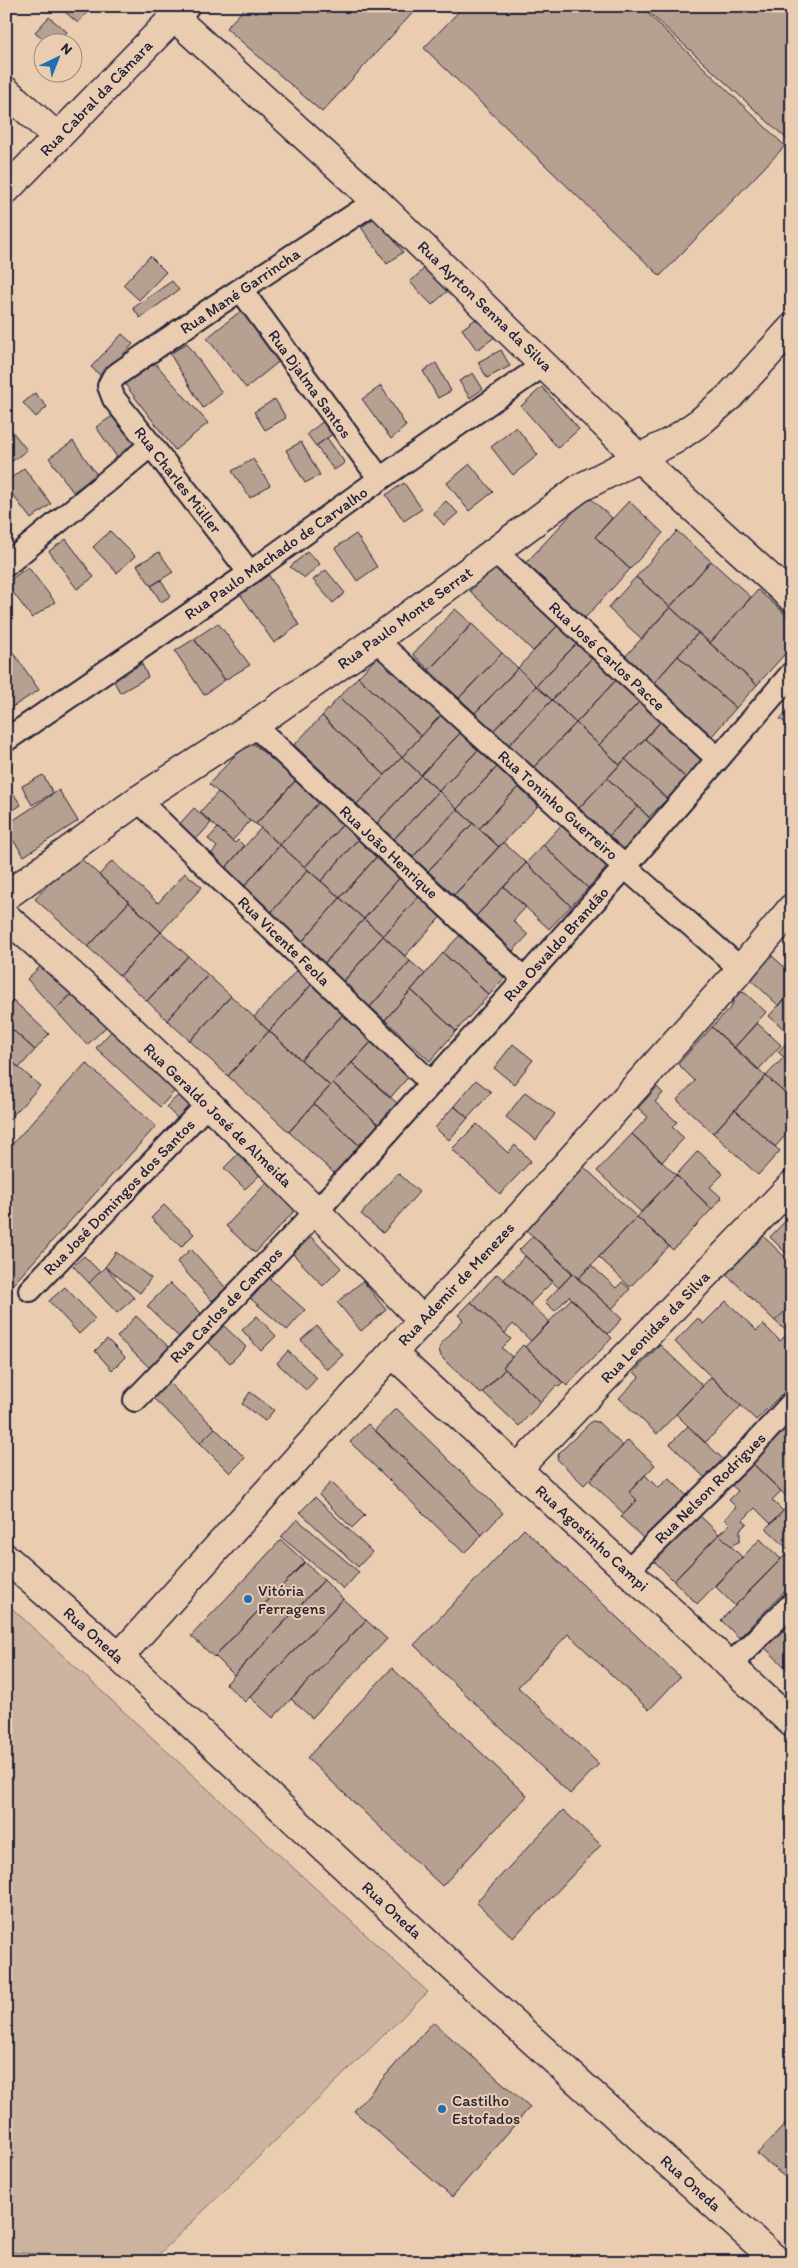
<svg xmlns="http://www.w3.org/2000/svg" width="798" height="2268" font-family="Itim,sans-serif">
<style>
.green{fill:#cdb4a0;stroke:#786b6e}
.building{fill:#b6a091;stroke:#22223b}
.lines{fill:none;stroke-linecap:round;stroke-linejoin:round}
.service-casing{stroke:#22223b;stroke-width:26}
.minor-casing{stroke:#22223b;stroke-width:31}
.tertiary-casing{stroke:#22223b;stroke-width:31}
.service{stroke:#eacdb1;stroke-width:22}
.minor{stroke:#eacdb1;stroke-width:28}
.tertiary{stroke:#eacdb1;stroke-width:28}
.poi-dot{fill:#1f6fb2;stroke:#eacdb1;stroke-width:2}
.labels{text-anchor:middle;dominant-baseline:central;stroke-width:4;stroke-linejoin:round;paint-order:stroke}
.street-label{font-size:16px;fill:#22223b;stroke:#eacdb1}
.poi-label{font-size:16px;fill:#22223b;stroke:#eacdb1;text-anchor:start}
</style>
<rect width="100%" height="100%" fill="#eacdb1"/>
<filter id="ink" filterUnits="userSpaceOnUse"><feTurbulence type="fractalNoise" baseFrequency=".02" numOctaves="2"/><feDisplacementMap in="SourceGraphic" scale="10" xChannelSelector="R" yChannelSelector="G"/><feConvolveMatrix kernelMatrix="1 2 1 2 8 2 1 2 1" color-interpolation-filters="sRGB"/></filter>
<g filter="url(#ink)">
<!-- green -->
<path class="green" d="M6,1603L428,1992L153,2260L6,2252Z"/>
<!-- building -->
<path class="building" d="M70,6H86L90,9L78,23L65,12Z
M247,6H419L322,112L226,28Z
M464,6H640L785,146L660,276L424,48Z
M642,6H792V140L790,142Z
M49,17L67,32L58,42H47L35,32Z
M376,217L403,252L387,264L361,227Z
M150,256L166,272L139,300L123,285Z
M431,262L453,286L432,305L410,282Z
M172,281L179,290L140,318L133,308Z
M243,309L282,359L246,388L207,338Z
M480,316L495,337L477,350L462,329Z
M122,334L133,344L102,377L91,367Z
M187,343L222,393L203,408L170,354Z
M501,350L510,366L487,378L478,362Z
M154,362L208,423L175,450L124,383Z
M436,363L451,391L438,398L423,371Z
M473,373L483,389L470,398L459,381Z
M381,386L406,426L391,439L362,399Z
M542,387L579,429L558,448L521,406Z
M35,393L47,407L36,417L23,403Z
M275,399L286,418L265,430L254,412Z
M117,413L139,445L119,460L96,427Z
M325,420L334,433L316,446L307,434Z
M516,427L538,455L513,475L491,447Z
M11,430L27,450L6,466V434Z
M327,438L345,463L334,470L316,446Z
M73,441L97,475L73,492L49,458Z
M301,442L320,475L305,483L286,450Z
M253,459L270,485L250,498L232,471Z
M470,464L493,492L469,511L447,483Z
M24,468L51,504L31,519L6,486V482Z
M404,483L422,509L404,521L386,495Z
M588,496L612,518L595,537L630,569L585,618L525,564Z
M446,501L458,513L444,525L433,513Z
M629,501L663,533L630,569L595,537Z
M110,531L135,556L117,573L93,547Z
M677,531L711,561L670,607L636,577Z
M356,534L377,567L357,581L335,548Z
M66,539L94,577L77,589L49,551Z
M159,552L173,572L151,586L137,565Z
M307,552L320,564L305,578L290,567Z
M711,561L751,597L710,643L670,607Z
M496,564L559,624L533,651L470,591Z
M28,567L55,602L32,618L6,583Z
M265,569L299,625L274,643L236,588Z
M326,570L345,593L333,603L313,580Z
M636,577L670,607L642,639L608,608Z
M161,580L171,596L161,602L151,586Z
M758,590L792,620V646L757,685L710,643Z
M670,607L698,633L653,684L624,658Z
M455,609L472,624L429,670L413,654Z
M218,623L250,665L225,680L194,639Z
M472,624L502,653L459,698L429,670Z
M559,624L578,642L536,686L518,668Z
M698,633L757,685L736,708L678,656Z
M194,639L225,680L204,695L175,651Z
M578,642L593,657L552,700L536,686Z
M13,652L39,690L6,711V656Z
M502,653L518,668L475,713L459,698Z
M378,656L441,715L421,736L358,677Z
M678,656L736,708L712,736L653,684Z
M593,657L617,679L576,723L552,700Z
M142,664L148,677L120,693L113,679Z
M518,668L536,686L493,731L475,713Z
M358,677L421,736L402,757L339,697Z
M617,679L640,701L599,745L576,723Z
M536,686L552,700L509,745L493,731Z
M339,697L402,757L385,775L322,716Z
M552,700L576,723L533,768L509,745Z
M640,701L661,721L620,765L599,745Z
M792,704V728L780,719Z
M441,715L460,733L421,775L402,757Z
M322,716L385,775L357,804L294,745Z
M661,721L703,760L686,778L645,739Z
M576,723L620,765L577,810L533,768Z
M460,733L478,750L439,791L421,775Z
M645,739L686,778L667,799L625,759Z
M249,740L296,780L256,824L250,821L209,784Z
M478,750L497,767L457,809L439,791Z
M402,757L421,775L377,823L357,804Z
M625,759L667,799L649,817L607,778Z
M497,767L518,787L479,829L457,809Z
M43,775L53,793L32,805L22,786Z
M421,775L439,791L394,839L377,823Z
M607,778L638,806L607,838L577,810Z
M296,780L320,801L280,845L256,824Z
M7,784L21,805L9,813L6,809Z
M518,787L538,806L499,847L479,829Z
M59,790L78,821L24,856L6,830V825Z
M439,791L457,809L413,857L394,839Z
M218,792L250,821L232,841L200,812Z
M320,801L344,823L305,867L280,845Z
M638,806L654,823L624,854L607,838Z
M194,808L211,823L192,844L175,829Z
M457,809L473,823L428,871L413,857Z
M565,821L610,864L588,888L543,845Z
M344,823L360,837L321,881L305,867Z
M473,823L499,847L454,895L428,871Z
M218,828L232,841L235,843L238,840L244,846L224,870L209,857L217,847L208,839Z
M261,828L280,845L240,891L220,874Z
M360,837L379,854L340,898L321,881Z
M503,842L526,863L476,916L454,895Z
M280,845L308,870L268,916L240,891Z
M543,845L588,888L571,906L526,863Z
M76,854L129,902L88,947L35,899Z
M379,854L402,875L364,919L340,898Z
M112,861L158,903L185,873L202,887L161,932L99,875Z
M526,863L571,906L549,929L504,887Z
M308,870L340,898L300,944L268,916Z
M402,875L423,892L383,936L364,919Z
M504,887L526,907L513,921L528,935L513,951L476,916Z
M423,892L445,912L405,956L383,936Z
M340,898L364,919L323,965L300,944Z
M129,902L161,932L120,976L88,947Z
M364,919L383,936L343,982L323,965Z
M161,932L188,956L147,1001L120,976Z
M462,933L508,974L489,995L443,953Z
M383,936L410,961L370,1007L343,982Z
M443,953L489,995L456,1031L411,990Z
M770,954L792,974V991L779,1006L748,977Z
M188,956L208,975L167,1020L147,1001Z
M47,960L75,991L55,1010L27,979Z
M410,961L425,974L385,1020L370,1007Z
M297,970L312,984L269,1031L254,1017Z
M208,975L231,996L190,1041L167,1020Z
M312,984L344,1013L301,1060L269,1031Z
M411,990L456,1031L430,1061L385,1020Z
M75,991L108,1025L87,1045L55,1010Z
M792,991V1036L769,1016Z
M740,992L745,993L766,1012L734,1048L712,1027L732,1006L735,995Z
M231,996L269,1031L228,1076L190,1041Z
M13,1000L49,1034L35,1050L6,1024V1008Z
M344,1013L373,1040L330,1086L301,1060Z
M757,1023L781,1045L758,1070L734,1048Z
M6,1024L35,1050L19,1068L6,1056Z
M117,1025L182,1083L160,1107L96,1048Z
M712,1027L766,1076L713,1133L677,1100L695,1081L678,1064Z
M269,1031L330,1086L289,1132L228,1076Z
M792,1037V1064L778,1052Z
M373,1040L411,1074L390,1098L352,1063Z
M513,1044L533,1060L514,1084L494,1068Z
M6,1056L40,1086L7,1122L6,1121Z
M784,1057L792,1064V1100L766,1076Z
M86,1063L156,1126L6,1292V1151Z
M352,1063L398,1104L379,1125L333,1083Z
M766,1076L792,1100V1128L775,1147L735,1110Z
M476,1080L491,1092L468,1118L454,1106Z
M333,1083L379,1125L360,1146L314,1104Z
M657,1087L663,1093L655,1102L677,1122L672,1127L684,1138L662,1162L632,1134L648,1117L638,1108Z
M185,1089L199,1102L180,1121L166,1107Z
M525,1092L555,1114L536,1140L506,1117Z
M314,1104L360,1146L334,1173L289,1132Z
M454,1106L468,1118L449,1140L435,1128Z
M735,1110L780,1151L758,1175L713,1133Z
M477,1124L508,1153L515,1145L531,1161L500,1194L452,1149Z
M632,1134L676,1175L641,1212L597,1171Z
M243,1149L265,1170L245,1189L224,1168Z
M698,1151L723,1174L710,1187L722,1198L712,1209L676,1175Z
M583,1166L637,1217L578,1279L524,1228Z
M398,1173L419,1192L383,1233L361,1214Z
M676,1175L712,1209L673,1250L637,1217Z
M270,1179L299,1206L255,1253L226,1226Z
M164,1205L194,1234L181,1247L151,1218Z
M792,1214V1259L770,1237Z
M637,1217L669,1246L630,1287L599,1257Z
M762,1235L792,1264V1304L775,1321L720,1268Z
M533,1236L573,1273L559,1288L519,1250Z
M311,1237L341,1268L323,1286L293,1254Z
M191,1249L226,1288L212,1301L177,1262Z
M116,1252L151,1278L140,1293L105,1267Z
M84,1256L100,1272L89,1283L73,1266Z
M525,1256L553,1281L530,1304L504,1279Z
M591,1265L616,1288L622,1282L630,1289L612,1309L578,1279Z
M105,1267L134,1298L117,1313L89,1283Z
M573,1273L622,1319L608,1334L569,1296L555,1311L545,1302Z
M497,1274L550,1322L531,1341L513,1324L505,1333L471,1302Z
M269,1278L305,1310L287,1330L251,1299Z
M363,1281L386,1310L361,1331L337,1302Z
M170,1283L204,1316L182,1340L147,1306Z
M65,1287L95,1319L79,1334L49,1301Z
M571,1299L612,1338L567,1386L525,1347Z
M726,1301L757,1331L763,1324L780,1341L788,1333L792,1336V1384L756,1420L675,1342L698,1318L703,1324Z
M471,1302L511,1339L502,1348L512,1357L503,1367L505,1369L481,1394L445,1361L441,1356L439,1350L441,1344L463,1320L458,1315Z
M792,1304V1336L775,1321Z
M136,1316L172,1350L153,1371L117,1337Z
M257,1316L276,1336L261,1351L242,1330Z
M222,1324L246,1347L230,1363L206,1340Z
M317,1326L343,1355L327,1370L301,1340Z
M107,1339L125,1357L112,1370L95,1351Z
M523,1345L563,1383L559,1387L557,1385L541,1402L503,1367Z
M660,1345L703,1386L657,1434L619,1398L639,1377L634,1372Z
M288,1351L317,1378L306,1390L277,1363Z
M505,1369L541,1402L519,1426L483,1392Z
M711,1377L741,1406L705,1443L676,1414Z
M168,1382L215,1428L200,1443L153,1398Z
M250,1392L274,1410L265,1421L242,1404Z
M396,1408L503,1513L482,1535L375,1430Z
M792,1411V1496L789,1499L746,1457Z
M592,1421L598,1422L623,1446L584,1485L557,1459L559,1453Z
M368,1424L482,1535L464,1553L350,1442Z
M688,1426L724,1460L706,1479L670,1444Z
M215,1428L245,1458L230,1473L200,1443Z
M628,1440L655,1465L629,1492L637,1500L624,1514L590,1481Z
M746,1457L781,1491L772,1500L783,1511L771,1524L755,1508L743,1520L747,1523L740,1530V1541L731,1546L719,1534L730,1524L725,1519L736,1507L729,1500L738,1491L725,1479Z
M645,1475L658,1488L669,1478L686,1495L643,1538L621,1517L637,1500L629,1492Z
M331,1482L365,1515L352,1528L319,1495Z
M315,1497L372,1552L358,1567L300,1512Z
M790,1504L792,1506V1548L789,1550L766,1528Z
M697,1513L719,1534L674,1581L652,1559Z
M297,1519L359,1572L344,1589L281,1537Z
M524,1529L680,1677L649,1710L568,1634L518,1687L599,1764L570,1794L414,1645Z
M719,1534L742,1557L697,1604L674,1581Z
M760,1539L781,1559L735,1606L715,1586Z
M281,1540L305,1562L214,1657L191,1636Z
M792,1548V1584L739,1638L721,1620Z
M305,1562L324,1580L234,1675L215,1656Z
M324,1580L343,1599L245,1702L226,1684Z
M343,1599L366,1620L273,1718L250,1697Z
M792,1617V1664L787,1669L763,1646Z
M366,1620L387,1639L312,1718L291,1699Z
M392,1668L527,1796L442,1886L307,1758Z
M563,1810L601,1845L513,1938L476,1902Z
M433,2022L530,2107L452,2197L354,2111Z
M792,2117V2183L757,2154Z
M491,2254L500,2262H484Z"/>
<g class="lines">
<!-- service casing -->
<g class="service-casing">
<path id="service" d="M241,290L380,479
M496,552L718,759
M6,565L151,445
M250,573L151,445L114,399L109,386L113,378L119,373L211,309L376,201
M376,640L625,867L741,969
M254,725L524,979
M6,740L250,573L380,479L545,364
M138,800L431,1083
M30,1290L208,1104
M135,1400L317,1211L625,867L792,673
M627,1571L741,1459L792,1403
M729,1666L792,1604"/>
</g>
<!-- minor casing -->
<g class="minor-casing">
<path id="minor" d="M175,18L376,201L639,458L792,598
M6,91L57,137
M6,896L138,800L254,725L376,640L580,488L674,440L700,422L729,397L792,328
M6,917C152,1043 288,1181 422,1320
M392,1353L792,1723
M517,1469L792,1185
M119,1657L392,1353L514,1223L741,969L792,908"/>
</g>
<!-- tertiary casing -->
<g class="tertiary-casing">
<path id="tertiary" d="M6,190L185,6
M6,1558L119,1657L499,2010L778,2262"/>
</g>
<!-- service -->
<use href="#service" class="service"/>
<!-- minor -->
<use href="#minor" class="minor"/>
<!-- tertiary -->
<use href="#tertiary" class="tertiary"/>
</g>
</g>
<!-- markers -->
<g class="poi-dot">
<circle cx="248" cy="1599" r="5"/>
<circle cx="442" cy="2109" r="5"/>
</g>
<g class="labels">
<!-- street labels -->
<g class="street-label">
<text transform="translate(96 98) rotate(-46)">Rua Cabral da Câmara</text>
<text transform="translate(240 291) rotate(-34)">Rua Mané Garrincha</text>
<text transform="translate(485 306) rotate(44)">Rua Ayrton Senna da Silva</text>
<text transform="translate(310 384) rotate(54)">Rua Djalma Santos</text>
<text transform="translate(178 480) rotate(52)">Rua Charles Müller</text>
<text transform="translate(276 553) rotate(-35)">Rua Paulo Machado de Carvalho</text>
<text transform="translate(405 618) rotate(-36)">Rua Paulo Monte Serrat</text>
<text transform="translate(607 656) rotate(43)">Rua José Carlos Pacce</text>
<text transform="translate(558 805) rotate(42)">Rua Toninho Guerreiro</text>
<text transform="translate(389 852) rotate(43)">Rua João Henrique</text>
<text transform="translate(284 941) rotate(44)">Rua Vicente Feola</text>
<text transform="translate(556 944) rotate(-48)">Rua Osvaldo Brandão</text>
<text transform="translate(218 1115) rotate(44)">Rua Geraldo José de Almeida</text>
<text transform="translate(119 1197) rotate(-46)">Rua José Domingos dos Santos</text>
<text transform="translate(456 1284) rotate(-47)">Rua Ademir de Menezes</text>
<text transform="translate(226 1305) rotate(-46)">Rua Carlos de Campos</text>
<text transform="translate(655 1327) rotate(-46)">Rua Leonidas da Silva</text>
<text transform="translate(710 1488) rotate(-45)">Rua Nelson Rodrigues</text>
<text transform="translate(592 1538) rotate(43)">Rua Agostinho Campi</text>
<text transform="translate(94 1635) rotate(42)">Rua Oneda</text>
<text transform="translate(392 1910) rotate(43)">Rua Oneda</text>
<text transform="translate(691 2183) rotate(42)">Rua Oneda</text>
</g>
<!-- poi labels -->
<g class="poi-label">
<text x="258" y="1590">Vitória<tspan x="258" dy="18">Ferragens</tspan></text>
<text x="452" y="2100">Castilho<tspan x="452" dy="18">Estofados</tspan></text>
</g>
</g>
<!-- margin -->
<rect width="798" height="2268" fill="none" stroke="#eacdb1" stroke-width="25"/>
<rect x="12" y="12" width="773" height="2243" fill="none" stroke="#22223b" stroke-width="2" filter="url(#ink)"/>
<!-- north arrow -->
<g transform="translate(58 58) rotate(43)"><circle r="24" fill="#eacdb1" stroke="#9a8982"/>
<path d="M0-4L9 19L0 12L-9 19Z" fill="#1f6fb2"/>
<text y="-8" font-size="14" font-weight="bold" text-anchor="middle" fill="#22223b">N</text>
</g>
</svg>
